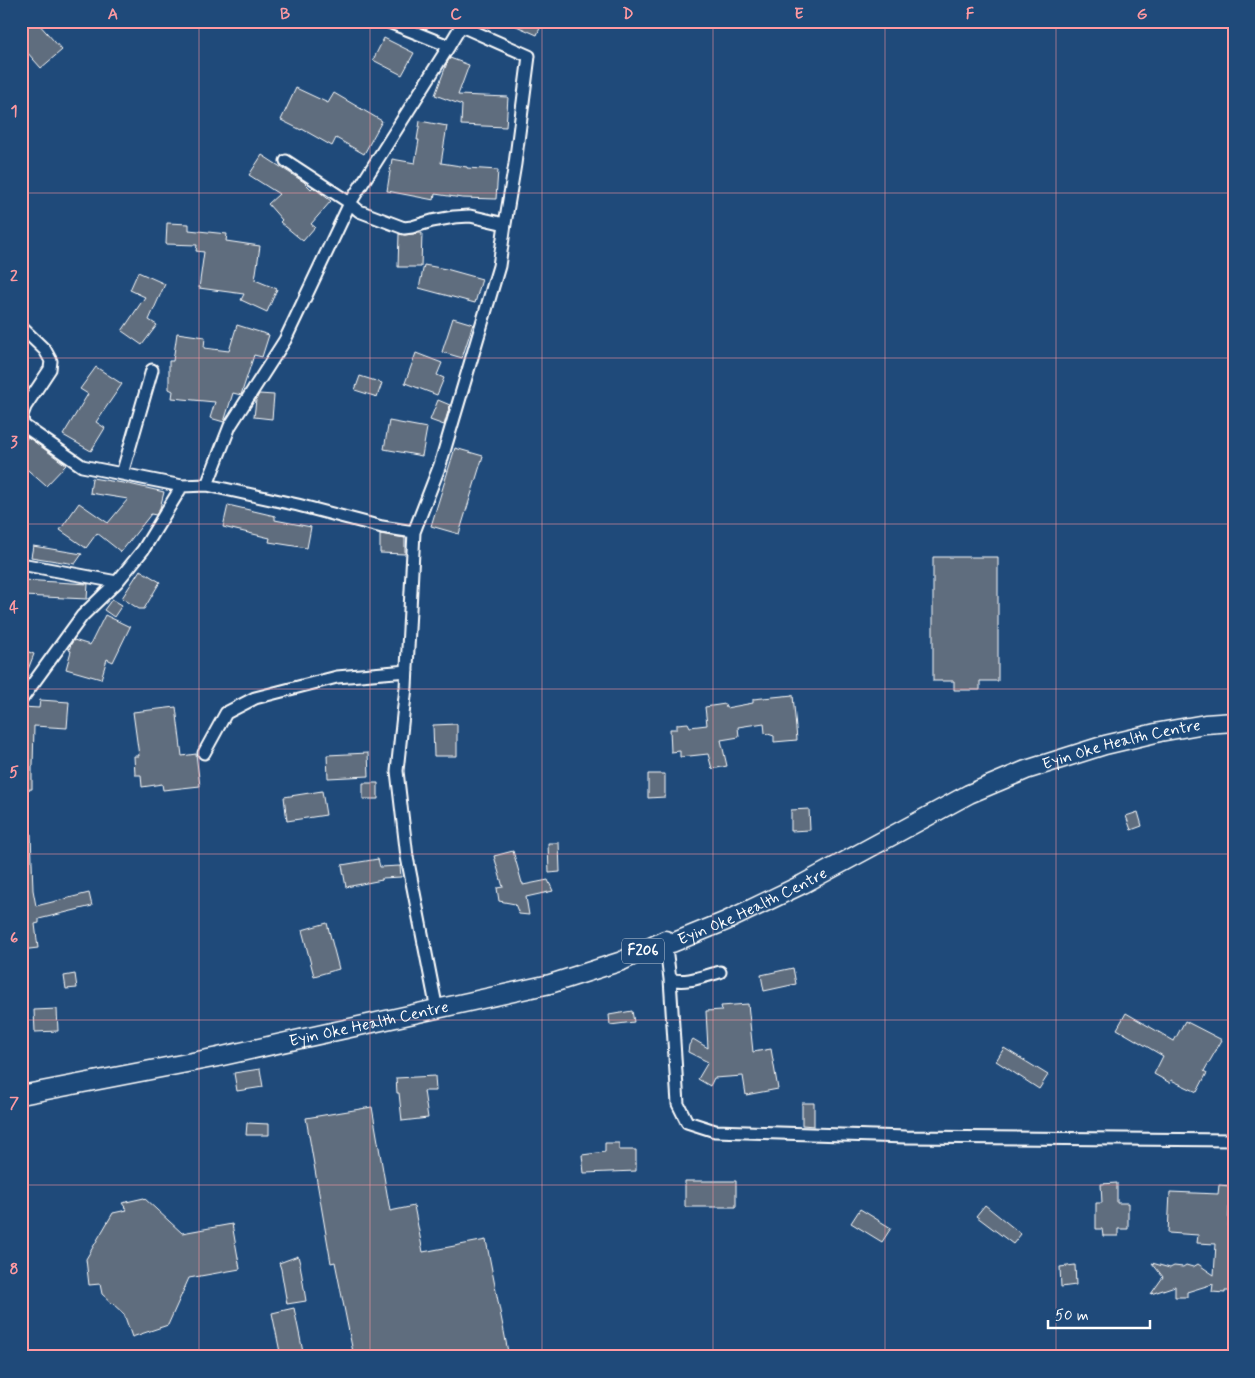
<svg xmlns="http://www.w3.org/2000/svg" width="1255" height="1378" font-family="Mynerve,sans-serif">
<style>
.building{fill:#5e6d7e;stroke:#fff}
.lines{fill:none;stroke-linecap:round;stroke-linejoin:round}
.minor-casing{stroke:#fff;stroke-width:15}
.primary-casing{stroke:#fff;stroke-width:21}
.minor{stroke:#1f4a7a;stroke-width:11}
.primary{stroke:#1f4a7a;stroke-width:18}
.grid{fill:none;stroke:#ff9aa2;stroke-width:1;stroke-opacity:0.55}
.labels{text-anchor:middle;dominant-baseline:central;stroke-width:4;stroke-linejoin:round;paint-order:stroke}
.shield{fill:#1f4a7a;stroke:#bcc9d7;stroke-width:1}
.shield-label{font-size:15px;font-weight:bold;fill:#fff}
.street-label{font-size:16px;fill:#fff;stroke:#1f4a7a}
.neatline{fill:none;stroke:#ff9aa2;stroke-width:2}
.grid-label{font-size:16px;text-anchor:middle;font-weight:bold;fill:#ff9aa2}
</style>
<rect width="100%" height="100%" fill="#1f4a7a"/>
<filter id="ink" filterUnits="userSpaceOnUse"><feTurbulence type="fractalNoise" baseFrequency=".02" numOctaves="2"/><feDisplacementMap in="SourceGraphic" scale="10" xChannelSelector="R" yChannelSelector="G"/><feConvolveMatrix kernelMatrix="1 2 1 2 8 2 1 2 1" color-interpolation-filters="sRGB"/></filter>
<g filter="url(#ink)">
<!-- building -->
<path class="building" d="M21,21H34L38,23L62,50L41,68L26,51L21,48Z
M505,21H543L537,35Z
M384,38L414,53L402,75L373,60Z
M450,58L469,65L458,95L508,97L506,127L461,125L462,105L435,95L447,63Z
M296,88L328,103L334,93L382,121L364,154L336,138L332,146L302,129L301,130L281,120Z
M420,121L447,126L441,163L467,167V168L498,170L496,199L462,198L435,194L434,200L387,191L392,159L415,163L419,140H417Z
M262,155L304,182L311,189L313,187L331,201L311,224L315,227L303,241L280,222L282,220L268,204L279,194L249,175Z
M167,223L189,224V230L227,234L226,241L260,246L255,280L277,289L267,312L241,300L244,294L199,288L204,252L196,251L197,245L166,244Z
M419,233H422L421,267H398L399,234L405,235Z
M424,265L446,269L482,279L475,303L419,288Z
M138,272L165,284L149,320L157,325L142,345L122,331L145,297L130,290Z
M453,318L473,324L462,358L442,352Z
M237,325L269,335L262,357L254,355L241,395L233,393L224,422L210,418L215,402L172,398L173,391L169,389V361H173L177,333L205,337L204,348L229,351Z
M416,353L442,363L437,375L444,378L437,395L405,383Z
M96,367L122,384L96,422L105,428L91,451L63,435L88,394L80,389Z
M360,376L382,383L377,397L355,390Z
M259,394L274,395L272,419L254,417L256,400Z
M438,400L450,405L444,425L430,420Z
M389,421L427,428L422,456L384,449Z
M28,437L66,465L46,486L21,464V446Z
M455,448L483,456L459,534L431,526Z
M92,478L129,484L164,492L160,508L156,515L151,514L121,552L97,533L86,548L60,530L79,503L108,523L128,499L90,493Z
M228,505L275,516V520L311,527L307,548L269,542L270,538L223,527Z
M380,534L405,538V554L380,553Z
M33,546L82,554L75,564L31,557Z
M933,557H998V681H980V690H954V681H933Z
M140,570L160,582L144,609H139L122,598Z
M23,580L88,584L87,599L23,596Z
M112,599L122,605L114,617L104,610Z
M105,615L130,627L113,662L107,659L101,679L66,669L71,651L69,650L71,644L74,640L90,645Z
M21,649L34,654L22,685H21Z
M793,695L797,740L774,742V736L765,733L764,723L738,727L739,737L721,740L727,766L712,769L708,754L680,757V751L671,752L670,729H677V724L688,723L690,727L707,725L705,707L725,704L726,708L753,703V699Z
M40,700L69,702L67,728L34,726L33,766H32V789L21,790L22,707L39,708Z
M176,707L182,756L196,754L200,786L163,790L162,784L142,787L141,775H135L134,756H139L133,712Z
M457,724V756H434L433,725Z
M368,753L369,776L328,778L327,755Z
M648,774H665V797L648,798Z
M363,783H378V799H363Z
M322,791L326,815L287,821L284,797Z
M809,809L810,830L791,831V810Z
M1138,812L1142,826L1131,830L1126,816Z
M21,834H31L33,890L36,906L89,893L92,906L39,919V923L35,924L38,948L21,950Z
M548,843H559L560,872L549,873Z
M513,851L522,883H523V885L548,880L553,891L526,897L529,915L519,914L515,904L499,901L497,888L503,887L494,856Z
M378,859L380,867L400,866L401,877L382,878V880L346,887L342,865Z
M327,923L339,969L314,976L302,930Z
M793,968L796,984L764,991L761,975Z
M75,974L77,988L66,989L64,976Z
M748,1004L753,1052L771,1049L778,1089L746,1095L743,1076L714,1078L710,1086L698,1079L708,1062L688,1052L689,1045L693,1039L708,1048L706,1011L722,1010L721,1006Z
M57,1009L58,1031L35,1032L34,1010Z
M632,1011L634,1022L610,1025L609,1015Z
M1126,1013L1174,1041L1185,1021L1222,1040L1204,1071L1207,1073L1197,1092L1171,1080L1170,1083L1154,1074L1163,1056L1117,1029Z
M1004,1048L1048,1075L1039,1089L996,1061Z
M260,1069L263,1087L237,1091L234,1073Z
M435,1076L436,1091H424L428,1118L402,1121L399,1093H397L396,1078Z
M802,1103H814V1126L802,1125Z
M372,1107L390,1211L414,1206L423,1252L486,1240L509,1357H354L335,1262L331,1263L306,1118Z
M247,1123L269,1124V1135H246Z
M605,1143H619V1150H636V1171L584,1173L582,1155L605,1152Z
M685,1181H736V1207H685Z
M1117,1183V1203H1128V1229H1118V1236H1103L1102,1229H1096V1203H1102L1101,1184Z
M1219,1185L1230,1186L1228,1234H1234V1291H1225V1293L1212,1292L1213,1284L1187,1292V1297H1175V1286L1151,1294L1163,1277L1152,1263L1170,1268L1174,1266L1183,1267L1186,1265L1193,1267L1198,1264L1214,1275L1216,1244L1197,1243L1198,1235L1168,1233L1170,1192L1218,1194Z
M144,1198L182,1233L232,1224L240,1269L189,1278L168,1325L132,1337L124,1314L102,1294L100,1284L89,1285L86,1259L113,1213L127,1210L122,1203Z
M985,1205L1021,1234L1013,1244L976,1216Z
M860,1209L891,1228L882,1242L851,1223Z
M298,1256L300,1264L306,1301L287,1304L281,1269L279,1263Z
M1075,1265L1076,1285L1061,1287L1060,1267Z
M294,1308L304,1357H281L272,1313Z"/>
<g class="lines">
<!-- minor casing -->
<g class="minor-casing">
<path id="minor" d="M386,21L449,46L461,26L529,56L515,164L505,224L499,266L440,465L414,532L406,687L397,771L407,857L437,1010
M286,161L350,203L359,211L404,228L412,227L432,221L454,217L470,216L505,224
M21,327L45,350L51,361L50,369L25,407L22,415L23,425L82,466L182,486L207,485L298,505L382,527L414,532
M122,474L152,370
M207,485L230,426L285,340L350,203L449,46
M21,564L117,582
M21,700L82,616L117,582L143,550L182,486
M204,753L226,713L255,698L337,677L407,671
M665,940L670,979L678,1104L687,1122L715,1131L906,1137L1234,1140
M670,979C686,984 704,976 720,972"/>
</g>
<!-- primary casing -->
<g class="primary-casing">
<g id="primary">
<path id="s1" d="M21,1095L218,1057L550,984L622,961L665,940L672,943L726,921L803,884L969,794L1026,770L1105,745L1160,732L1205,724L1234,722"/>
</g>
</g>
<!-- minor -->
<use href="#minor" class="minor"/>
<!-- primary -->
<use href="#primary" class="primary"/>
</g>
</g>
<!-- grid -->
<path class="grid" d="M199,21V1357M370,21V1357M542,21V1357M713,21V1357M885,21V1357M1056,21V1357M21,193H1234M21,358H1234M21,524H1234M21,689H1234M21,854H1234M21,1020H1234M21,1185H1234"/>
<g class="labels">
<!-- shield labels -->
<rect class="shield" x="622" y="938.5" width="42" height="25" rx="4"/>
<g class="shield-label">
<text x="643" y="951">F206</text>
</g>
<!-- street labels -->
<g class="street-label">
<text stroke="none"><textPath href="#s1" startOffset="1165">Eyin Oke Health Centre</textPath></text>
<text stroke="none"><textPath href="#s1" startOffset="760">Eyin Oke Health Centre</textPath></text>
<text stroke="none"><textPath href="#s1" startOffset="355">Eyin Oke Health Centre</textPath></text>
</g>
</g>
<!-- margin -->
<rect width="1255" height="1378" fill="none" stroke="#1f4a7a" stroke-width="55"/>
<!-- scale -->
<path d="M1048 1320v8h102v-8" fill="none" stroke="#ffffff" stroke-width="2.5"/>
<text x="1055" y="1320" font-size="15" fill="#ffffff" stroke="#1f4a7a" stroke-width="4" paint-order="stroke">50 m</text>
<rect x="28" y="28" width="1200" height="1322" class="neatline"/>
<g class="grid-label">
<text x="113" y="19">A</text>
<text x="285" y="19">B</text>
<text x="456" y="19">C</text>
<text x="628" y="19">D</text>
<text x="799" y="19">E</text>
<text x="970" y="19">F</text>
<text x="1142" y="19">G</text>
<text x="14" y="116">1</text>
<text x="14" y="281">2</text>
<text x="14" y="447">3</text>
<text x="14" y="612">4</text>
<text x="14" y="777">5</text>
<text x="14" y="943">6</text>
<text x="14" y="1108">7</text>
<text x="14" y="1274">8</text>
</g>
</svg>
